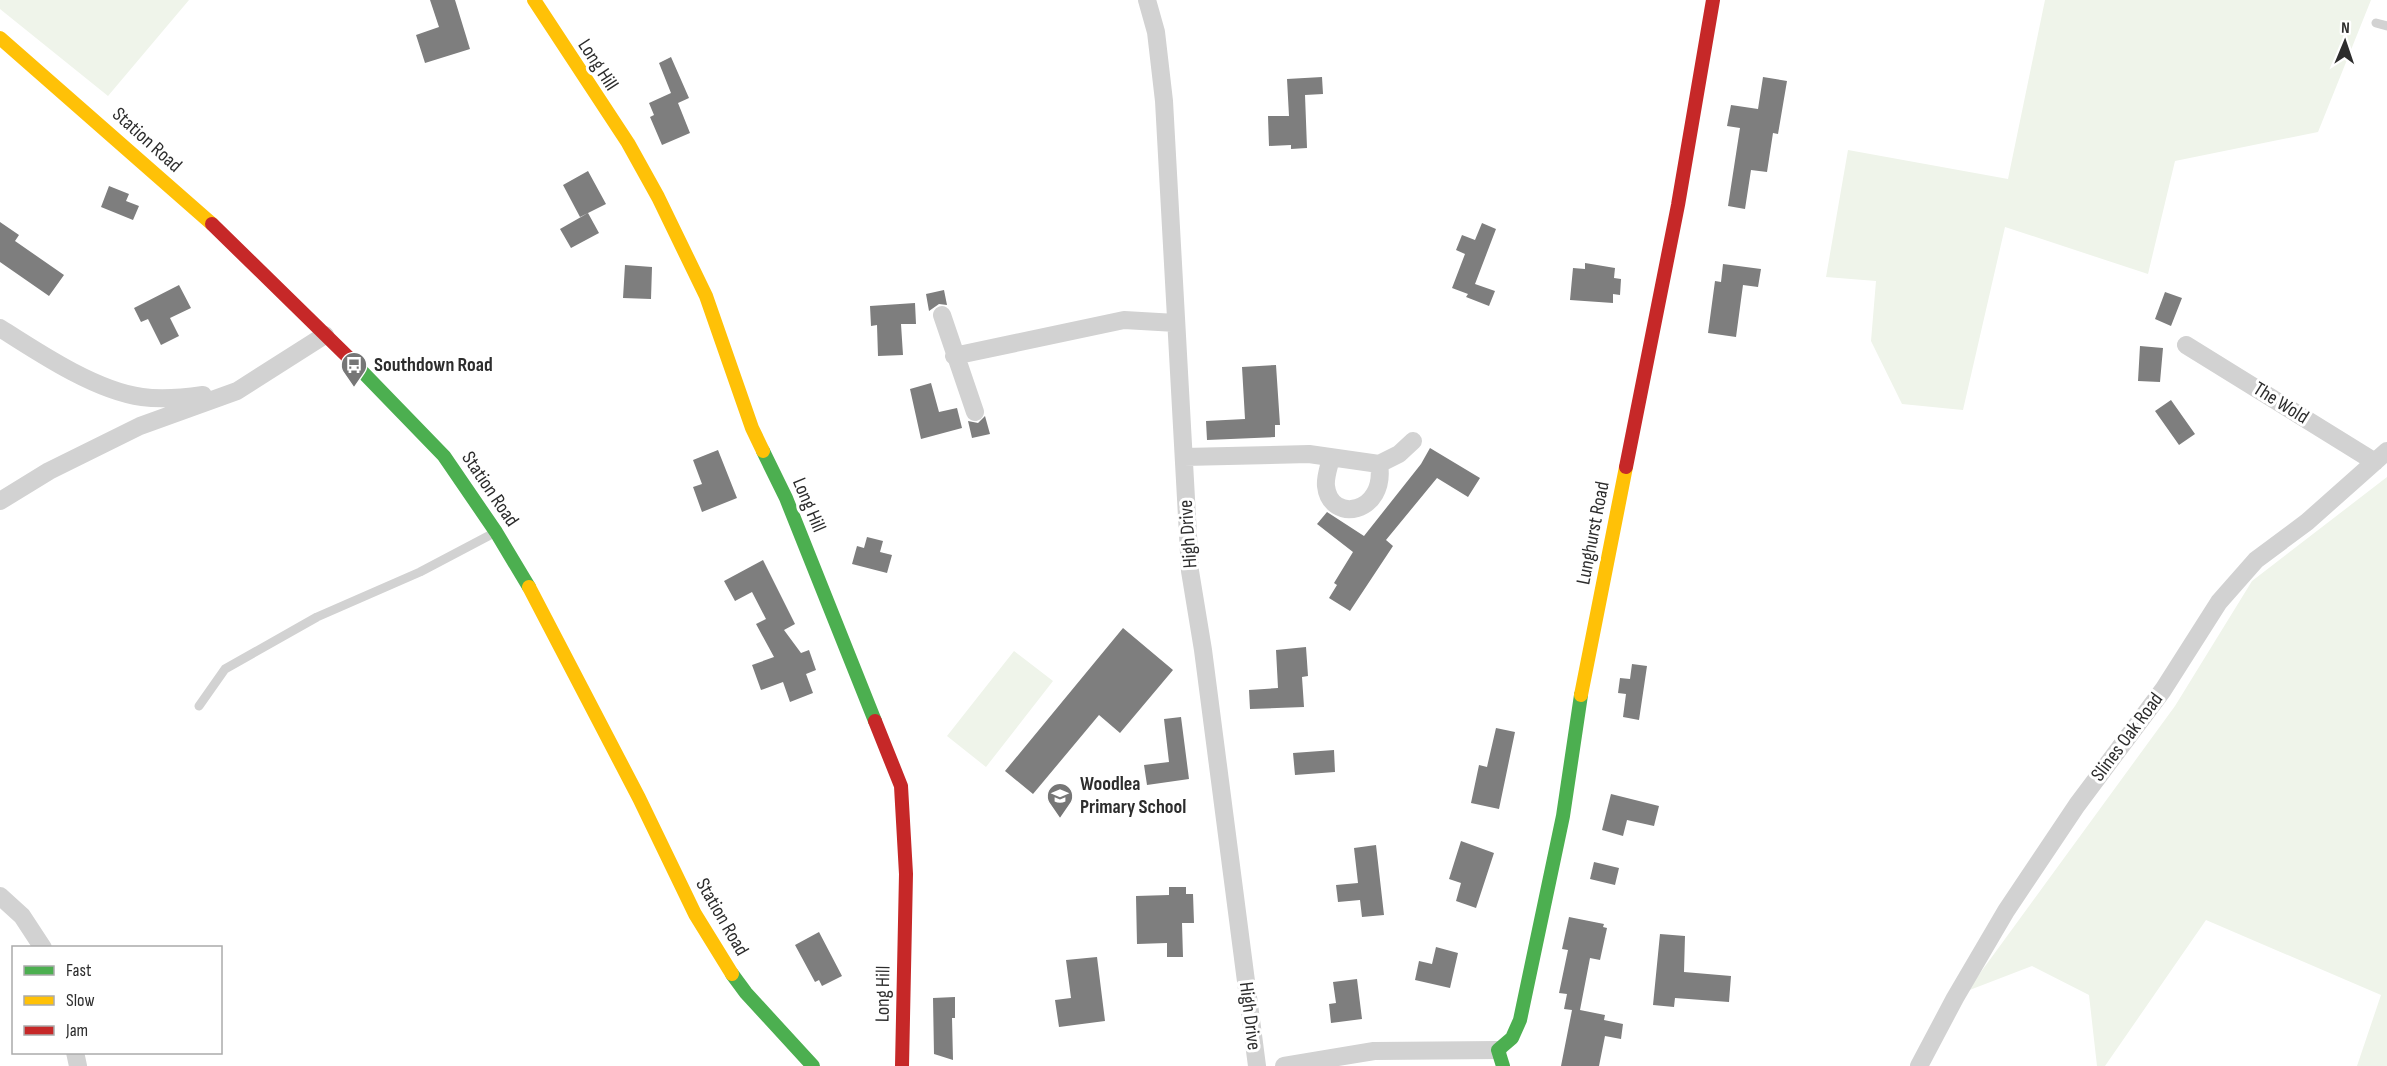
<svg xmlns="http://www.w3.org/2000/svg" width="2387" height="1066" font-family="'Sofia Sans Condensed',sans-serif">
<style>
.green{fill:#eff4ea}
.building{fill:#7e7e7e}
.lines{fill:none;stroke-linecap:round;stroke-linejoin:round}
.lane{stroke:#d2d2d2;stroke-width:9}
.street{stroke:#d2d2d2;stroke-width:18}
.fast{stroke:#4caf50;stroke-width:14}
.slow{stroke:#ffc107;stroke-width:14}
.jam{stroke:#c62828;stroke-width:14}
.labels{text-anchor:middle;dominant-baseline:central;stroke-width:6;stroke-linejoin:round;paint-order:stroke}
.street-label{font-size:20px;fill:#2d2d2d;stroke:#fff}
.poi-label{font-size:20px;font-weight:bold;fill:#2d2d2d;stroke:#fff;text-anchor:start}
</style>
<rect width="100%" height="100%" fill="#fff"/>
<!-- green -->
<path class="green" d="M0,0H189L108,96L0,9Z
M2045,0H2371L2318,132L2175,161L2148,274L2005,227L1963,410L1902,404L1871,341L1876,281L1826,277L1848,150L2008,179Z
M2387,477V1066H2357L2381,995L2206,920L2105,1066H2097L2089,995L2032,966L1967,991L2175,706L2252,581Z
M1014,651L1053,681L986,767L947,736Z"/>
<!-- building -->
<path class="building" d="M430,0H455L470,49L425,63L416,35L439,27Z
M671,57L689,98L678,103L690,133L662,145L650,117L654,115L649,103L671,93L659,63Z
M1322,77L1323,94L1305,95L1307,148L1291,149V145L1269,146L1268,116H1289L1287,79Z
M1763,77L1787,81L1778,134L1773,133L1767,172L1751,170L1745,209L1728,206L1740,128L1727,126L1731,105L1758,109Z
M588,171L606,204L580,217L563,185Z
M109,186L129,194L126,201L139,206L133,220L101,207Z
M588,213L599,233L571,248L560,229Z
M0,222L19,235L15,241L64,275L49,296L0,262Z
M1482,223L1496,229L1475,284L1495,291L1489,306L1466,297L1468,294L1452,288L1465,254L1456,250L1462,235L1475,240Z
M1585,263L1615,268L1614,278L1621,279L1620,295L1613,294V303L1570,300L1573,268L1585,269Z
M1723,264L1761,269L1758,287L1743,285L1736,337L1708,333L1715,281L1721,282Z
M625,265L652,267L651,299L623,298Z
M179,285L191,308L170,318L179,336L161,345L148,319L141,322L134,308Z
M944,290L947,305L939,304L929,311L926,294Z
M2165,292L2182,298L2171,326L2155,319Z
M915,303L916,324H901L903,355L878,356L877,325L871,326L870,306Z
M2140,346L2163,348L2160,382L2138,381Z
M1276,365L1280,425H1275V437L1207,440L1206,421L1245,419L1242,367Z
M931,383L939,412L957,408L962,428L921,439L910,389Z
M2171,400L2195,434L2179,445L2155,411Z
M985,416L990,434L972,438L968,421L978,423Z
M1430,448L1480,478L1468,497L1437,478L1386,540L1393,546L1350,611L1329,598L1337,585L1334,583L1353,552L1317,524L1327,512L1364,536L1421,464Z
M718,450L737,498L702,512L693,487L702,484L693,460Z
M867,537L883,541L880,552L892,555L887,573L852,564L857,546L864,548Z
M763,560L795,624L784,630L801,653L809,650L816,670L806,674L813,693L790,702L783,682L761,690L752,665L774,657L756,624L766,619L752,592L735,601L724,581Z
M1123,628L1173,670L1120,733L1099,715L1033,794L1005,771Z
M1306,647L1308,676L1302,677L1304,707L1250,709L1249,690L1278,688L1276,650Z
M1632,664L1647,666L1639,720L1623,717L1626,694L1618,693L1620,678L1630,679Z
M1181,717L1189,779L1147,785L1144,765L1169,762L1164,719Z
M1496,728L1515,732L1499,809L1471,803L1479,765L1487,767Z
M1334,750L1335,772L1295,775L1293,753Z
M1611,794L1659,806L1654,826L1627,820L1623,836L1602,830Z
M1461,841L1494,853L1476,908L1456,901L1461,883L1449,879Z
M1376,845L1384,915L1362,917L1360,900L1338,902L1336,885L1358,883L1354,848Z
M1594,862L1619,868L1615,885L1590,879Z
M1169,887H1186V894H1193L1194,923H1182L1183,957H1167V943L1137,944L1136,896L1169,895Z
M1569,917L1604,924L1603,927L1607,928L1600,960L1590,958L1580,1010L1605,1015L1604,1020L1623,1024L1621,1039L1605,1036L1599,1066H1561L1572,1010L1564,1009L1567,994L1559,993L1568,950L1562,949Z
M819,932L842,976L822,986L819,980L815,982L795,945Z
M1660,934L1685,936L1684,972L1731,976L1729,1002L1675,998L1674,1007L1653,1005Z
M1436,947L1458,953L1450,988L1415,980L1419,961L1432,964Z
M1097,957L1105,1021L1059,1027L1055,1000L1071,998L1066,960Z
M1357,979L1362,1019L1331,1023L1329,1004L1336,1003L1333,982Z
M955,997V1018H952L953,1060L934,1054L933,998Z"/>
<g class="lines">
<!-- lane -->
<path class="lane" d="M2376,23L2387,26
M199,706L225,669L317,617L420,572L494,533"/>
<!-- street -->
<path class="street" d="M1147,0L1156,32L1164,101L1190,571L1203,650L1257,1066
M942,315L975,412
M0,328C39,353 96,391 142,397C163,400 182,398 203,395
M2186,345L2375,462
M954,356L1124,320L1176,323
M1184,457L1309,454L1379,464L1399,454L1413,441
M1331,458C1329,467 1325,477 1326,486C1330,524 1387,514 1379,464
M0,501L49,471L140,426L237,391L325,335
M0,896L22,916L43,948
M75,1052L78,1066
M1284,1066L1374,1051L1498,1050
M1919,1066L1955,998L2006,911L2077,805L2163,690L2219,602L2256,560L2307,522L2387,451"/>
<!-- fast -->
<path class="fast" d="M349,358L444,456L496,532L529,587
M763,451L786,498L875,721
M732,974L746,993L813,1066
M1503,1066L1498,1050L1512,1038L1520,1020L1563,816L1581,695"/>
<!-- slow -->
<path class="slow" d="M534,0L628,143L658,197L706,296L752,428L763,451
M0,38L212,224
M529,587L639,798L695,914L732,974
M1581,695L1626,467"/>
<!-- jam -->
<path class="jam" d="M212,224L349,358
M1626,467L1678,205L1713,0
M875,721L901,786L906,874L902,1066"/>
</g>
<!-- icons -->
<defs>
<g id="bus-pin" transform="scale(1.35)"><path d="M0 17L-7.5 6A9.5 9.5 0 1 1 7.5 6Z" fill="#767676" stroke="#fff"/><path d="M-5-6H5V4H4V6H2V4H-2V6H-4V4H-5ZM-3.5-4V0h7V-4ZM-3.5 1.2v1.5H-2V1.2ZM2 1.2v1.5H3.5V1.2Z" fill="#fff"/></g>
<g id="school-pin" transform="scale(1.35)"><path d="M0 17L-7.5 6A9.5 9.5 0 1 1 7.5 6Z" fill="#767676" stroke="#fff"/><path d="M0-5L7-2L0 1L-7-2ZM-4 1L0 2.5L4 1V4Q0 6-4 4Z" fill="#fff"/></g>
</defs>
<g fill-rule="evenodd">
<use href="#bus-pin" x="354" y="365"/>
<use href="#school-pin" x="1060" y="796"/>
</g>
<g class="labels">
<!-- street labels -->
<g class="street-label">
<text transform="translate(598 65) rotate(57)">Long Hill</text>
<text transform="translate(147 140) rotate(42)">Station Road</text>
<text transform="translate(2281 403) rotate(32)">The Wold</text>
<text transform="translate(490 489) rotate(56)">Station Road</text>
<text transform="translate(809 505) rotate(67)">Long Hill</text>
<text transform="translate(1593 533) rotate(-79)">Lunghurst Road</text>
<text transform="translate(1188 534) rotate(-94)">High Drive</text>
<text transform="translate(2127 737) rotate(-53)">Slines Oak Road</text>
<text transform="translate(722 917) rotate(60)">Station Road</text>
<text transform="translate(883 994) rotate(-89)">Long Hill</text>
<text transform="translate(1250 1016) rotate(83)">High Drive</text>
</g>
<!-- poi labels -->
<g class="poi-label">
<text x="374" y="365">Southdown Road</text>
<text x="1080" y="784">Woodlea<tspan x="1080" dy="23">Primary School</tspan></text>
</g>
</g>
<!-- legend -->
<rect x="12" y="946" width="210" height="108" fill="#ffffff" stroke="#ababab" stroke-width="1.5"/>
<rect x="24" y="966" width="30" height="9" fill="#4caf50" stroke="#ababab" stroke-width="1.5"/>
<text x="66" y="976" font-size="18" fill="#2d2d2d">Fast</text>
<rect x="24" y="996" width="30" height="9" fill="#ffc107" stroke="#ababab" stroke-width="1.5"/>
<text x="66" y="1006" font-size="18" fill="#2d2d2d">Slow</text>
<rect x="24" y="1026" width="30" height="9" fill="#c62828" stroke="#ababab" stroke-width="1.5"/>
<text x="66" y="1036" font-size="18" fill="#2d2d2d">Jam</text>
<!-- north arrow -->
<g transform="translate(2345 42) rotate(2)" stroke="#ffffff" stroke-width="4.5" paint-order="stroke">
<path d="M0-4.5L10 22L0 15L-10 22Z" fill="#2d2d2d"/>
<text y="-9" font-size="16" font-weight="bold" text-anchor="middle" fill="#2d2d2d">N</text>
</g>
</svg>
